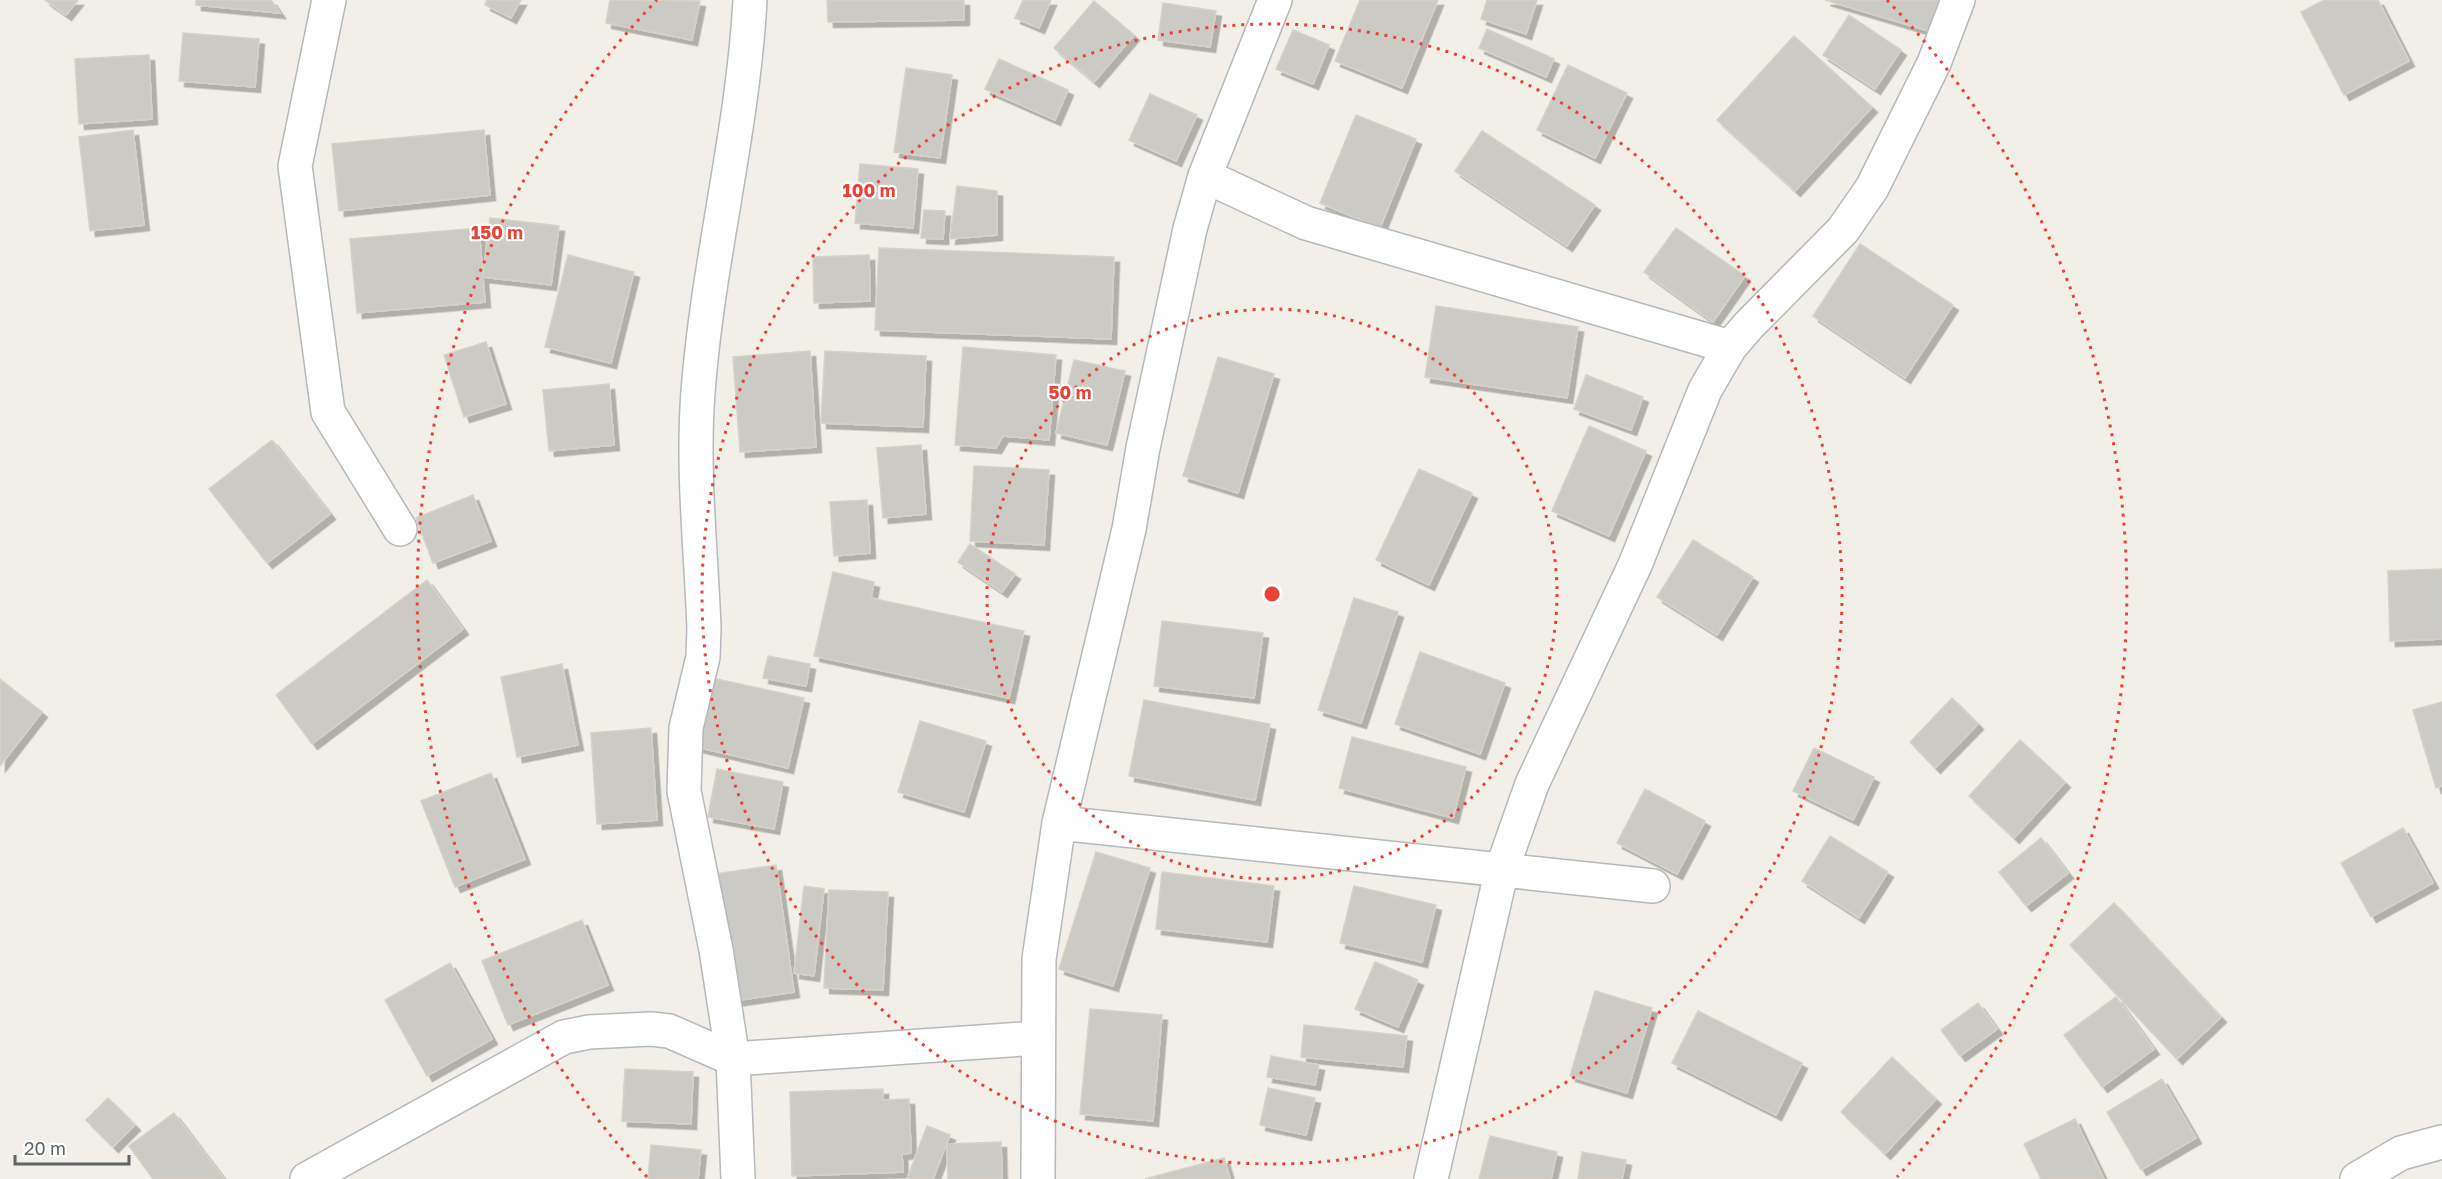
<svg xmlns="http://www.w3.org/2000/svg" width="2442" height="1179" font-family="'Golos Text',sans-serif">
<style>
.building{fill:#cccac5;stroke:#d6d1c6;stroke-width:1.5;filter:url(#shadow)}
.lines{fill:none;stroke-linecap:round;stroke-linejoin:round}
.minor-casing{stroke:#b5b8bc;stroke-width:36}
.minor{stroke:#fff;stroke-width:33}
.ring{fill:none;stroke:#ea4335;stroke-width:3;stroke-dasharray:3 6}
.centre{fill:#ea4335;stroke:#fff;stroke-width:3}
.ring-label{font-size:18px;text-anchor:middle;font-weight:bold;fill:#ea4335;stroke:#fff;stroke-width:4.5;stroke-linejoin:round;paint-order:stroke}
</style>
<defs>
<filter id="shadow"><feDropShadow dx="5.5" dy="5.5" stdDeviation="0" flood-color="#0004"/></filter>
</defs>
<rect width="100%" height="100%" fill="#f1efe8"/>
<!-- building -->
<path class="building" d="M45,0H78L66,15Z
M196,0H271L280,13L196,5Z
M487,0H521L511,18L485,5Z
M610,0L700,1L692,40L606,23Z
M827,0H964V20L828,22Z
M1023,0H1051L1039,28L1015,18Z
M1360,0H1438L1402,88L1335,61Z
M1487,0H1537L1526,34L1481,19Z
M1825,0H1942L1932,32Z
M2324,0H2378L2409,61L2344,95L2301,12Z
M1094,1L1134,35L1094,82L1054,48Z
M1163,3L1216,11L1210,47L1158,40Z
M1849,15L1901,50L1875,89L1823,55Z
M1487,29L1554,59L1546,77L1479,48Z
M1293,30L1329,45L1313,84L1276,69Z
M183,33L259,39L255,87L179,81Z
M1794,36L1872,107L1795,191L1717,120Z
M149,55L152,119L79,124L75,59Z
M999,59L1068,90L1055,120L985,89Z
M1568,65L1627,93L1595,158L1537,130Z
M906,68L952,75L940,158L894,152Z
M1150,94L1197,115L1176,161L1129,140Z
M1356,115L1416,139L1380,228L1320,203Z
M133,130L144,225L90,231L79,137Z
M484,130L490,195L339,211L332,144Z
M1482,131L1595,205L1567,246L1455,171Z
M860,164L918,169L913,228L855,223Z
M957,186L997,191V235L950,239Z
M924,210L945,211L943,239L921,238Z
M490,218L559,226L551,285L483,277Z
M479,228L485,302L357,313L350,239Z
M1676,228L1745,276L1713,322L1644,272Z
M1860,244L1953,305L1905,378L1813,316Z
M879,248L1114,257L1111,339L875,330Z
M568,255L634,272L611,363L545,347Z
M869,255L870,301L814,303L813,257Z
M1436,306L1578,327L1567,398L1425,377Z
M486,342L506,404L464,417L444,355Z
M963,347L1056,355L1049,440L1003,436L996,448L955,445Z
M810,351L816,447L740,452L733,357Z
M825,351L926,356L923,427L821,423Z
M1218,357L1274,374L1238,493L1183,476Z
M1074,360L1125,371L1107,445L1056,433Z
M1586,375L1643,397L1631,430L1574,409Z
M609,384L614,445L549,451L543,390Z
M1589,426L1646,451L1609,536L1552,511Z
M272,440L330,514L267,563L209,489Z
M921,445L926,514L883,518L877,448Z
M974,466L1049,470L1044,545L970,541Z
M1419,469L1472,493L1429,585L1376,560Z
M473,495L491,541L433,563L416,518Z
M867,500L870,553L834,556L830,502Z
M1693,540L1753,577L1717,635L1657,597Z
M970,544L1015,574L1002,592L958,562Z
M2442,569V639L2390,641L2388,571Z
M833,572L874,582L871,598L1024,631L1009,698L814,656Z
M427,580L463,629L312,744L276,695Z
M1354,598L1398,612L1361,723L1318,710Z
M1162,621L1263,633L1254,698L1154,686Z
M1420,652L1505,683L1480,754L1395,724Z
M768,656L810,664L806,686L763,678Z
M562,664L578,745L517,757L501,677Z
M712,678L804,698L788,768L696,747Z
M0,679L42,712L0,766Z
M1952,698L1978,724L1935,768L1910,742Z
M1144,700L1270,724L1255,800L1129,776Z
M2442,702V786L2436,788L2413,710Z
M920,721L986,741L964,812L898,792Z
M651,728L657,820L597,824L591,733Z
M1352,737L1466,767L1453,818L1339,788Z
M2020,740L2065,782L2014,838L1969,796Z
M1814,748L1874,777L1853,820L1793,791Z
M717,769L783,782L774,829L708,817Z
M491,773L525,859L455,887L421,801Z
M1645,789L1705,821L1677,874L1617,843Z
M2403,828L2433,883L2371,917L2341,863Z
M1830,836L1888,872L1859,918L1802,881Z
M2041,838L2068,873L2026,906L1999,872Z
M1096,852L1150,868L1113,986L1059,969Z
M776,865L794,992L734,1001L716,874Z
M1162,872L1274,886L1267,942L1156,929Z
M804,886L824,889L814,976L794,973Z
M1354,886L1436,905L1422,962L1340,943Z
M829,890L888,892L883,990L824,988Z
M2114,903L2221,1017L2177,1059L2070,945Z
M582,920L608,985L508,1025L482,961Z
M1375,962L1418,980L1398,1027L1355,1009Z
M450,963L492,1039L427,1076L385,1000Z
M1595,991L1652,1008L1627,1093L1570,1076Z
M2116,997L2154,1049L2102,1087L2064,1035Z
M1978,1003L1997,1029L1960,1056L1941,1030Z
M1090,1009L1162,1015L1153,1121L1080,1114Z
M1698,1011L1802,1063L1776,1115L1672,1063Z
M1304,1025L1407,1036L1403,1067L1301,1057Z
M1271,1056L1319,1065L1315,1085L1267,1077Z
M1892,1057L1936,1099L1885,1154L1841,1112Z
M625,1069L693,1072L691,1124L622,1121Z
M2162,1079L2196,1138L2141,1170L2107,1112Z
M1268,1088L1315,1098L1306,1135L1260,1125Z
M883,1089V1100L909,1099L911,1153L902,1154L903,1172L792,1176L790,1092Z
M108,1098L135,1125L113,1147L86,1120Z
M174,1113L224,1179H153L129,1146Z
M2075,1119L2104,1179H2041L2024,1144Z
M927,1126L950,1135L933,1179H907Z
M1490,1136L1557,1152L1551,1179H1479Z
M1001,1142L1002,1179H948L947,1144Z
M651,1145L701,1150L698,1179H648Z
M1582,1152L1626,1160L1622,1179H1578Z
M1224,1158L1230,1179H1145Z"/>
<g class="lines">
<!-- minor casing -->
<g class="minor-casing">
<path id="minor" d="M329,0L295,166L328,412L400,529
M1205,176L1306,223L1730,347
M1059,823L1653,886
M307,1179L564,1037L589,1032L651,1029L669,1031L733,1059L1038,1038
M738,1179L733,1059L716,950L684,791L686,728L703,657L704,628C701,550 692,470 698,392C708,260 743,131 750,0
M1038,1179L1039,959L1059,823L1129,529L1143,448L1190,229L1205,176L1275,0
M1431,1179L1502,869L1532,784L1635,565L1705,390L1730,347L1749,325L1843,230L1872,188L1934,63L1958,0
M2357,1179L2401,1153L2442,1142"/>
</g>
<!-- minor -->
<use href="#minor" class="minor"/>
</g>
<!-- distance rings -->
<g class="ring">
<circle cx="1272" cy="594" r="285"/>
<circle cx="1272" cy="594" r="570"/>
<path d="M647 1177A855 855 0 0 1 657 0M1887 0A855 855 0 0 1 1897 1177"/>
</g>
<circle cx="1272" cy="594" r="9" class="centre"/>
<g class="ring-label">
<text x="869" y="197">100 m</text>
<text x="497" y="239">150 m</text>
<text x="1070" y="399">50 m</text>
</g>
<!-- scale -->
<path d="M15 1155v9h114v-9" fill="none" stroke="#5f6368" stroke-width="3"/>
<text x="24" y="1155" font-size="18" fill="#5f6368" stroke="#ffffff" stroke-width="4.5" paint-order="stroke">20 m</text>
</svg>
